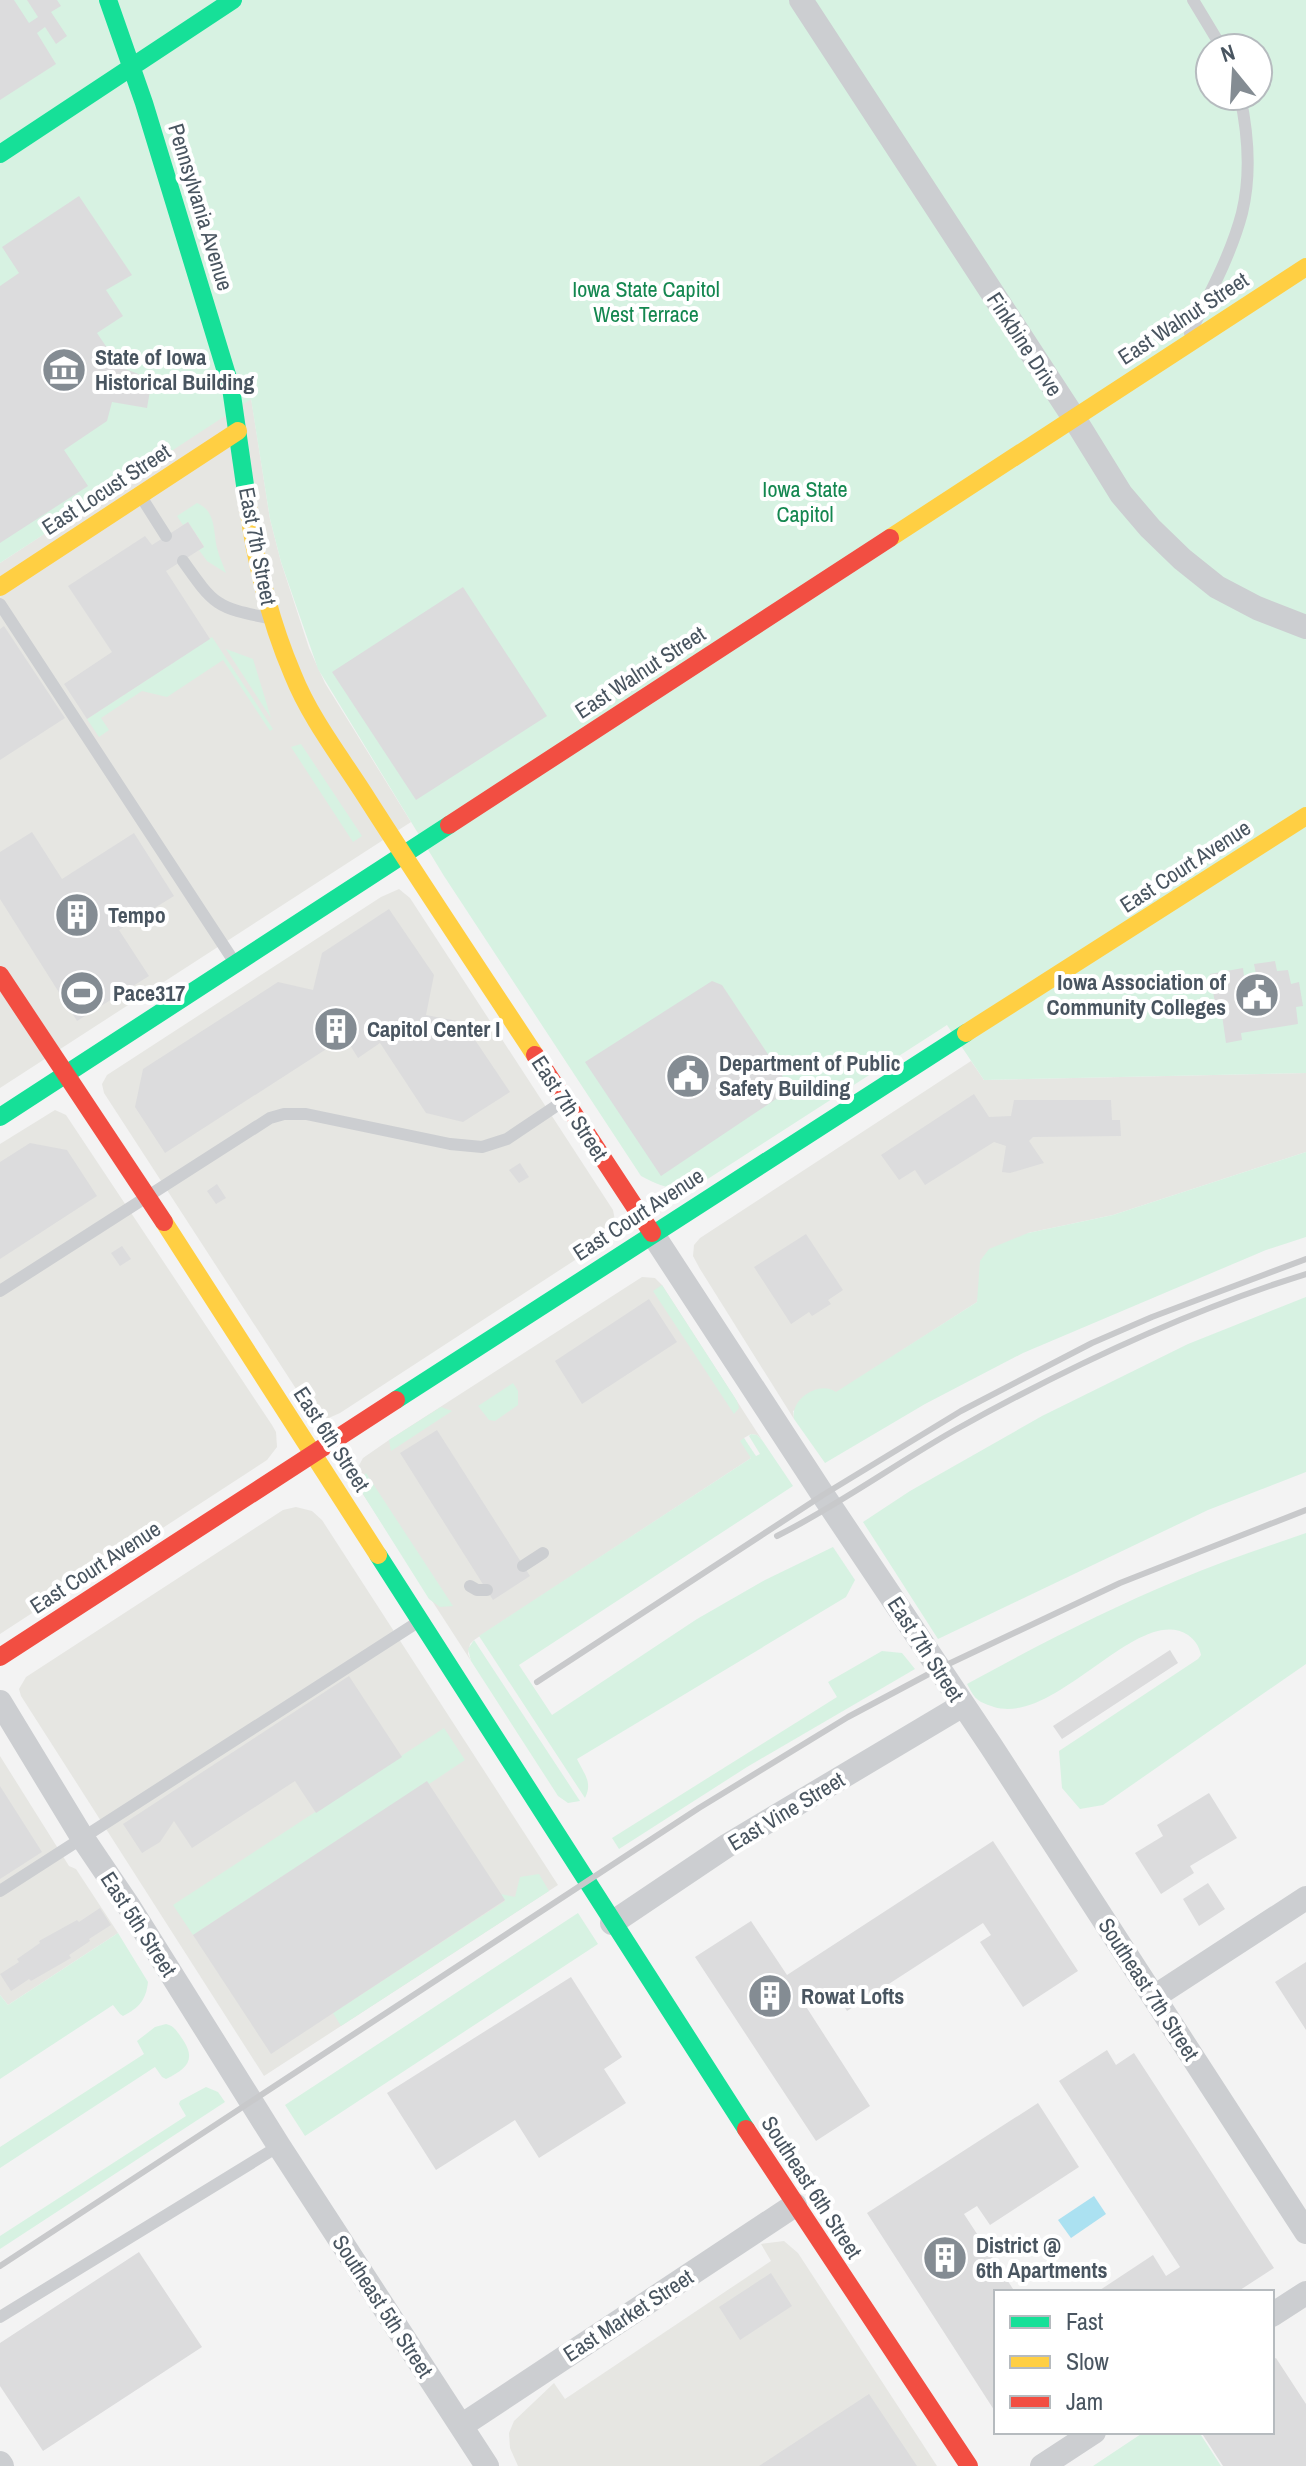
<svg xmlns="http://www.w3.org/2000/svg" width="1306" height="2466" font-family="'Archivo Narrow',sans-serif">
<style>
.commercial{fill:#e6e6e2}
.green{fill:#d7f2e2;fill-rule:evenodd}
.water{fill:#abe1f1}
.building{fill:#dcdcdd}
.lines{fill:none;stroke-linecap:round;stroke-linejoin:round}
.lane{stroke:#ccced1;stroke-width:12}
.street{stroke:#ccced1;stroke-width:24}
.fast{stroke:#16e098;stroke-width:18}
.slow{stroke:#ffcf43;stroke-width:18}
.jam{stroke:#f24e42;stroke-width:18}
.rail{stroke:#c8c9cb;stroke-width:6}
.labels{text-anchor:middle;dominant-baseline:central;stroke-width:8;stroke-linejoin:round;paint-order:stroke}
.street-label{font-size:22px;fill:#495560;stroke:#fff}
.park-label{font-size:22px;fill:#148750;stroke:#fff}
.poi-label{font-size:22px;font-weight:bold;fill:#495560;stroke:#fff;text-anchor:start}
</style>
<rect width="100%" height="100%" fill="#f3f3f3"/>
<!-- commercial -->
<path class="commercial" d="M251,398L270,519L281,562L309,648L325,683L411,822L0,1088V563Z
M399,889L410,898L613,1210L616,1226L612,1236L340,1413L322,1421L313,1415L104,1093L102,1084L107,1075L381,897Z
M971,1061L984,1080L1306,1073V1152L1113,1215L1028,1233L979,1294L977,1302L836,1393L793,1411L794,1419L700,1269L693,1256L694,1245L700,1238Z
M55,1110L66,1115L272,1425L276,1432L277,1447L267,1460L0,1634V1144Z
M642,1277L655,1278L662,1285L762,1440L757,1435L751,1434L744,1438L751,1458L474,1640L470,1644L468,1654L471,1661L361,1491L356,1480L358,1467L363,1458L389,1440Z
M296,1507L312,1511L322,1520L558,1885L264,2076L21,1696L19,1689L26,1677L283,1510Z
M0,1756L69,1866L76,1869L118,1933L8,2005L0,1995Z
M784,2241L798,2253L937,2466H518L510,2448L509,2433L514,2421L554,2383L565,2399L771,2261L761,2244Z"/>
<!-- green -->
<path class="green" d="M0,0H1306V1073L984,1080L947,1025L703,1182C677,1192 666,1189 641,1176L444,876L318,669L281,562L270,519L251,399L0,563ZM1210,48H1258V96H1210Z
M197,503C216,511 213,530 217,548C219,556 223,565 226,573L207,561L199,550L204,546L188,522L183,525L177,516Z
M212,637L273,729L270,731L223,660L167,697L142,691L101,718L109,730L99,737L87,719Z
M226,649L253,659L271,718Z
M301,744L362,836L353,842L291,747Z
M1306,1152V1237L1266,1250L1023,1353L925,1404L825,1463L794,1419C790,1398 821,1380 836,1392L977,1302L980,1261L989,1249L1028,1233L1113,1215Z
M662,1285L737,1401L739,1408L734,1414L653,1291Z
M1306,1297V1472L1208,1510L938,1639L863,1522L910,1491L1042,1416L1188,1344Z
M513,1383L518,1391V1405L495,1421L489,1420L478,1406Z
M441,1407L452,1411L391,1451L389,1440Z
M751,1434L757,1435L762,1440L793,1486L519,1665L552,1715L697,1619L765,1580L833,1547L855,1580L846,1597L577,1759C584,1774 593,1782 585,1798L479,1636L751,1458L740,1441L744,1438L756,1456L760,1454L749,1436Z
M366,1473L453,1606L440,1607L429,1599L361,1491L357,1484Z
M1306,1533V1664L1103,1805L1080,1809L1062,1788L1059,1751L1198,1659L1201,1655C1199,1646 1195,1640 1188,1635C1139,1602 1056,1726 994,1707C989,1705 981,1703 977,1699C973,1696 970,1689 967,1684C1036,1646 1106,1610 1178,1580C1220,1562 1263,1548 1306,1533Z
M474,1640L580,1801L568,1803L558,1796L471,1661L468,1649Z
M882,1651L902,1653L915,1669L747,1767L619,1849L612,1838L837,1697L828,1682Z
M444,1728L465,1760L429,1784L427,1782L193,1935L173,1905Z
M539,1874L549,1891L341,2026L333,2013L505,1901L501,1894L515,1897L520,1877Z
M578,1913L598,1944L305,2136L285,2105Z
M118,1933L148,1982C146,2000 139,2008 123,2016L120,2014L113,2005L0,2079V1995L8,2005Z
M166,2024C174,2026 176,2030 181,2037C197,2059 188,2068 166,2079L162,2077L155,2067L0,2168V2147L144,2054L137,2041L155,2027Z
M206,2087L218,2092L225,2102L0,2249V2236L186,2116L179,2104L180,2101Z
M1144,2432H1199L1221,2466H1093Z"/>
<!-- water -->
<path class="water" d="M1094,2196L1106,2214L1071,2238L1058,2220Z"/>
<!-- building -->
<path class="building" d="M0,0H14L29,23L38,17L27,0H57L61,6L51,12L67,36L56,44L45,27L37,33L56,64L0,100Z
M79,196L132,275L106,290L123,316L97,333L120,367L152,379L147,408L112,402L107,421L64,450L88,486L0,543V286L19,273L2,247Z
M188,522L204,547L166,571L210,639L87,719L64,684L112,652L68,586L145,536L152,545Z
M463,587L547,716L416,800L332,672Z
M4,626L65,718L0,760V629Z
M32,832L62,879L134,833L174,896L119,930L149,976L77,1021L0,899V852Z
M389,909L434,975L426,1015L463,1022L510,1092L463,1122L426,1113L380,1043L358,1058L345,1037L165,1153L135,1107L143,1069L278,982L313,990L322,953Z
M1275,961L1277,971L1288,970L1291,984L1299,982L1303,1006L1296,1007L1298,1024L1241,1033L1242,1040L1226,1043L1221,1008L1216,1009L1210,974L1243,968L1244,976L1256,974L1254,964Z
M712,981L722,985L791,1089L661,1176L585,1062Z
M974,1094L989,1117L1011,1116L1014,1100H1111L1112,1120H1120L1121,1136L1033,1137L1029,1141L1044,1163L1010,1173L1002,1172L1006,1146L994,1142L925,1185L915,1170L899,1180L881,1155Z
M30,1143L67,1150L97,1196L0,1259V1162Z
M520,1163L529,1177L519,1183L509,1170Z
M217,1184L226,1198L216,1204L207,1191Z
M806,1234L843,1290L828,1300L831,1304L812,1316L809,1312L791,1324L754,1267Z
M122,1246L131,1259L120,1266L111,1253Z
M649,1299L677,1342L582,1404L555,1361Z
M437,1430L530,1576L493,1600L400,1453Z
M1170,1650L1178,1663L1062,1739L1053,1726Z
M349,1676L402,1757L316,1813L295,1781L192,1848L174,1821L160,1842L142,1853L123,1824Z
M427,1781L505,1900L271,2054L193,1935Z
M0,1786L42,1852L0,1879Z
M1209,1793L1237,1838L1190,1866L1194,1873L1161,1894L1135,1853L1163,1836L1157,1825Z
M993,1841L1078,1971L1023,2007L980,1942L991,1935L983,1923L847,2011L832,1988L805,2005L870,2106L816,2141L695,1957L751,1921L787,1975Z
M1208,1883L1225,1909L1199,1926L1183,1899Z
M100,1908L111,1925L89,1939L90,1941L69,1955L71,1958L31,1981L29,1979L11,1991L0,1974L19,1962L17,1959L40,1943L39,1941L77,1920L79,1922Z
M1306,1962V2030L1275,1982Z
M571,1977L622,2057L604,2069L626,2103L539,2158L515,2120L436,2170L387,2093Z
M1107,2050L1116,2065L1134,2053L1274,2268L1237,2292H1097L1153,2255L1166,2276L1180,2267L1059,2081Z
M1038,2103L1079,2167L990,2225L977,2206L964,2214L1015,2292H996V2413L867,2213Z
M139,2252L202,2347L43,2451L0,2386V2343Z
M771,2273L792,2306L740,2340L719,2307Z
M1276,2358L1306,2404V2466H1223L1201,2432H1272V2360Z
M869,2394L917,2466H759Z"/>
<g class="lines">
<!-- lane -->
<path class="lane" d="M1193,0L1222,48
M1190,333C1209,295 1231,255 1242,213C1251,176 1248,133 1240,96
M140,495L166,536
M183,561C214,605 216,608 269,618
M0,604L235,963
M0,1291L270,1118L284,1114H306L450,1144L482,1147L507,1139L565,1100
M523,1566L543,1553
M470,1586L477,1590H487
M0,1891L418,1622
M0,2317L279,2146"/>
<!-- street -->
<path class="street" d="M801,0L1074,418L1121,494L1150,528L1182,559L1217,587L1257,608L1306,627
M652,1233L823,1495L991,1746L1306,2232
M0,1702L82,1837L130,1908L279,2146L487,2466
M612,1923L728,1845L963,1705
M1154,1997L1306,1898
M1272,2315L1306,2293
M461,2426L795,2205
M0,2463L2,2466
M1042,2466L1094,2432"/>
<!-- fast -->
<path class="fast" d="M108,0L144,103L231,388L247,499
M0,154L233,0
M0,1117L449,825
M396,1400L966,1033
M378,1555L746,2129"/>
<!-- slow -->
<path class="slow" d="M247,499C255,560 269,619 293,675C311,720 343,760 368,800C423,886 479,970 535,1055
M890,538L1306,267
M0,587L238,431
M966,1033L1306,816
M164,1222L378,1555"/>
<!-- jam -->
<path class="jam" d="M449,825L890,538
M0,975L164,1222
M535,1055L652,1233
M0,1657L396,1400
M746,2129L969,2466"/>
<!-- rail -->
<path class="rail" d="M777,1536C839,1505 895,1464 955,1430C1066,1368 1184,1312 1306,1274
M537,1682L823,1495L961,1411L1092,1343L1152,1317L1306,1259
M0,2266L699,1808L848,1717L940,1668L1120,1583L1306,1510"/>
</g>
<!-- icons -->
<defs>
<g id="museum-disc" transform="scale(2.3)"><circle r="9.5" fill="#848c93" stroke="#fff"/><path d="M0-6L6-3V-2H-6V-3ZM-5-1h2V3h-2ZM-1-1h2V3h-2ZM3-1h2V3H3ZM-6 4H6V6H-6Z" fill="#fff"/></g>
<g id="building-disc" transform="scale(2.3)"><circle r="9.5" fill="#848c93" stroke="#fff"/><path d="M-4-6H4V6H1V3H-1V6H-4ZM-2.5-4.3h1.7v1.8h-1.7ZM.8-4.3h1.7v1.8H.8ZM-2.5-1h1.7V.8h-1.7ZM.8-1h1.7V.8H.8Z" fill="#fff"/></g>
<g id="stadium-disc" transform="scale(2.3)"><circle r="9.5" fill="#848c93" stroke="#fff"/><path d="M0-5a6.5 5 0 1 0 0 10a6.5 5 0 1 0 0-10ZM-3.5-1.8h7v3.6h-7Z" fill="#fff"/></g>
<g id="civic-disc" transform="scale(2.3)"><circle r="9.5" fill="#848c93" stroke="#fff"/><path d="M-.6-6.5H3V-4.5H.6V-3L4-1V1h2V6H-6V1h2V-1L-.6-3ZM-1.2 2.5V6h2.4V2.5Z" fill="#fff"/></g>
</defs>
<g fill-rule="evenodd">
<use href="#museum-disc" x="64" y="370"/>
<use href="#building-disc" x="77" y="915"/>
<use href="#stadium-disc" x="82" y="993"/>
<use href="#civic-disc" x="1257" y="995"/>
<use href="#building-disc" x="336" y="1029"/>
<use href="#civic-disc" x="688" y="1076"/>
<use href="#building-disc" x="770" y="1996"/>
<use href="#building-disc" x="945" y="2258"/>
</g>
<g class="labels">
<!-- street labels -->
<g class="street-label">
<text transform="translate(201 207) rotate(73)">Pennsylvania Avenue</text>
<text transform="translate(1183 318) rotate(-33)">East Walnut Street</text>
<text transform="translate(1025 344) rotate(57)">Finkbine Drive</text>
<text transform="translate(106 489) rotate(-33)">East Locust Street</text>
<text transform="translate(258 546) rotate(79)">East 7th Street</text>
<text transform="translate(640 672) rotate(-33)">East Walnut Street</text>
<text transform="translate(1185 866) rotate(-33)">East Court Avenue</text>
<text transform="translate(570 1108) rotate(57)">East 7th Street</text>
<text transform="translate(638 1214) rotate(-33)">East Court Avenue</text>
<text transform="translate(332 1439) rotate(57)">East 6th Street</text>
<text transform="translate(95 1567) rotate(-33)">East Court Avenue</text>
<text transform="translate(926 1649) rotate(57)">East 7th Street</text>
<text transform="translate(786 1811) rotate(-31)">East Vine Street</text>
<text transform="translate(139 1924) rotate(57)">East 5th Street</text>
<text transform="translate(1149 1989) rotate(57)">Southeast 7th Street</text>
<text transform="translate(812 2187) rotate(57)">Southeast 6th Street</text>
<text transform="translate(383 2306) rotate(57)">Southeast 5th Street</text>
<text transform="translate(628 2315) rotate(-33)">East Market Street</text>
</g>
<!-- park labels -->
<g class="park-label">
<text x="646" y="289">Iowa State Capitol<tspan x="646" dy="25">West Terrace</tspan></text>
<text x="805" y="489">Iowa State<tspan x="805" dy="25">Capitol</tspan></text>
</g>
<!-- poi labels -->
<g class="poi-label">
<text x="95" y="357">State of Iowa<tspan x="95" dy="25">Historical Building</tspan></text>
<text x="108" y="915">Tempo</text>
<text x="1226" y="982" text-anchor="end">Iowa Association of<tspan x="1226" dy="25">Community Colleges</tspan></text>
<text x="113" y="993">Pace317</text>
<text x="367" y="1029">Capitol Center I</text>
<text x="719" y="1063">Department of Public<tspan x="719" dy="25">Safety Building</tspan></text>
<text x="801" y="1996">Rowat Lofts</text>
<text x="976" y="2245">District @<tspan x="976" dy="25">6th Apartments</tspan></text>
</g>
</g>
<!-- legend -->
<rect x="994" y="2290" width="280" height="144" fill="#ffffff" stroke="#b6bbbf" stroke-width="2"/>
<rect x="1010" y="2316" width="40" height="12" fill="#16e098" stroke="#b6bbbf" stroke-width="2"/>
<text x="1066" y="2330" font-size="24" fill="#495560">Fast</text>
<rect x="1010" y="2356" width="40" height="12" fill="#ffcf43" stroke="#b6bbbf" stroke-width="2"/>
<text x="1066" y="2370" font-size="24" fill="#495560">Slow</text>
<rect x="1010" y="2396" width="40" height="12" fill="#f24e42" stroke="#b6bbbf" stroke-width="2"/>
<text x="1066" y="2410" font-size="24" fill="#495560">Jam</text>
<!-- north arrow -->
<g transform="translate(1234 72) rotate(342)"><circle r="38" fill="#ffffff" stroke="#b6bbbf" stroke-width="2"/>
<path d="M0-6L14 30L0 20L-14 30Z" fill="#848c93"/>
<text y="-12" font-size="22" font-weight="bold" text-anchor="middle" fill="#495560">N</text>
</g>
</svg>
